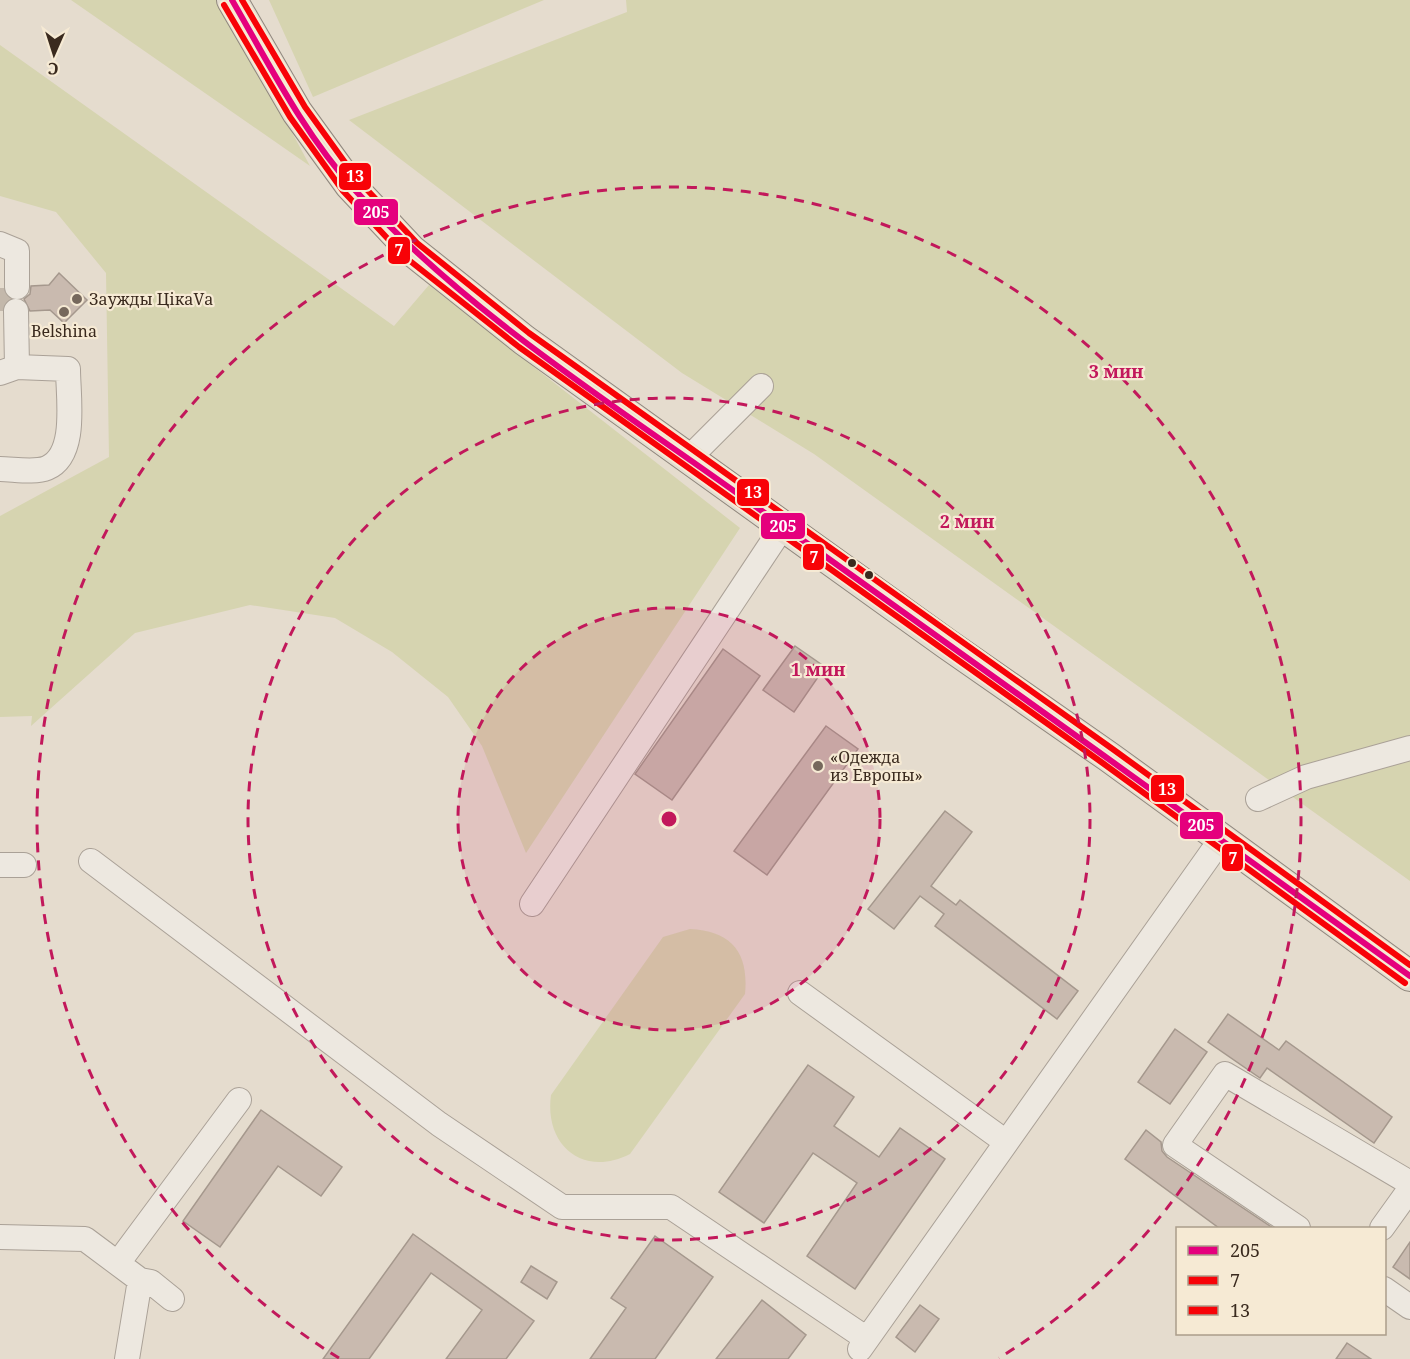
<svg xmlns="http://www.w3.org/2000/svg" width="1410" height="1359" font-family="'Noto Serif',serif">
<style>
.green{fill:#d6d4b0}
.building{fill:#c9baaf;stroke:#a5988d;stroke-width:1.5}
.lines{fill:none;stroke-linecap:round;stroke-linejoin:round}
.minor-tunnel{stroke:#c3b8ab;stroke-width:24;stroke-dasharray:24 12;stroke-linecap:butt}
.minor-casing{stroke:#aaa197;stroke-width:26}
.major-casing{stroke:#90877d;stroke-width:32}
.minor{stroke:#ede8e0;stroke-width:24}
.major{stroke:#e4ddd1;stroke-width:30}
.bus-1-casing{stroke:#f6ead4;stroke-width:10}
.bus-2-casing{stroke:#f6ead4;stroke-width:10}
.bus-3-casing{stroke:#f6ead4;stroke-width:10}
.bus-1{stroke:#e5007d;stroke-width:6}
.bus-2{stroke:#f80207;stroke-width:6}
.bus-3{stroke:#f80207;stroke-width:6}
.ring{fill:none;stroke:#c2185b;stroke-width:3;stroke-dasharray:10 8}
.poi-dot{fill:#76685c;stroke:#f6ead4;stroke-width:2}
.bus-dot{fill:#3a2a1e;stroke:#f6ead4;stroke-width:2}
.labels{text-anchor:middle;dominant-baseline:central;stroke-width:4.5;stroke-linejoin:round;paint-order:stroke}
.poi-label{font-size:16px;fill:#3a2a1e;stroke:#f6ead4;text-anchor:start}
.centre{fill:#c2185b;stroke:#f6ead4;stroke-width:3}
.ring-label{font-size:18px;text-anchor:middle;font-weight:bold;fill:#c2185b;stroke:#f6ead4;stroke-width:4.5;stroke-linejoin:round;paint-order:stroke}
.line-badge{stroke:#f6ead4;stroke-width:2}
.badge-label{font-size:16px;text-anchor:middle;font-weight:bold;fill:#fff}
</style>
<rect width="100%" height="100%" fill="#e5dcce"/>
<!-- green -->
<path class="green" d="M71,0H221L310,166Z
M269,0H544L313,97Z
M626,0H1410V881L814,454L682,373L349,120L627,12Z
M0,45L394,326L429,285L740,528L526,853L482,746L448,697L392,652L335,618L250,605L135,633L31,726L32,716L0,717V516L109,457L106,273L56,212L0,196Z
M690,929C732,931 749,953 745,994L630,1154C583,1178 544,1145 551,1095L663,937Z"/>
<!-- building -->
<path class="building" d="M59,273L87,300L64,323L50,310L30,311L24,299L30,294L31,286L49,285Z
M795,646L825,667L794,712L763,690Z
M723,649L760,676L672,800L635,774Z
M826,726L858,749L767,875L734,851Z
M945,811L972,832L931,886L956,905L960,900L1078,991L1057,1019L935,926L944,914L920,896L894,929L868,909Z
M1228,1014L1279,1050L1286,1041L1392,1117L1374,1143L1267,1068L1260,1078L1208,1042Z
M1175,1029L1207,1052L1170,1104L1138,1082Z
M808,1065L854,1097L834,1126L879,1157L900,1128L945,1159L855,1289L807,1256L857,1183L813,1153L764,1223L719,1192Z
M261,1110L342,1167L321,1196L278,1166L220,1247L183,1221Z
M1146,1130L1161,1142L1162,1151L1167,1157L1273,1228H1219L1125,1159Z
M413,1234L534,1321L506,1359H446L482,1310L431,1273L369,1359H323Z
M655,1236L713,1277L655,1359H590L626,1308L611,1298Z
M1410,1242V1279L1393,1267Z
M531,1266L557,1282L547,1299L521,1282Z
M762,1300L806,1335L788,1359H716Z
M920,1305L939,1319L915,1352L896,1337Z
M1347,1343L1371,1359H1336Z"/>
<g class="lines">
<!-- minor-tunnel -->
<path class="minor-tunnel" d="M3,288V311"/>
<!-- minor casing -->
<g class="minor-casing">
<path id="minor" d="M0,244L17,251V287
M0,373L17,367L16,311
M689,458L761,386
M0,469C13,469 35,473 47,468C78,455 68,397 68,369L17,367
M1258,799L1306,777L1410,748
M91,861L439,1124L562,1207H671L867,1339
M0,865H24
M532,904L783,526
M800,993L1006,1142
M1298,1228L1175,1145L1225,1074L1410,1183
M1382,1228L1410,1189
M0,1237L85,1239L140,1280L151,1282L172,1299
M118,1263L239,1100
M1384,1289L1410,1307
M860,1349L1222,838
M127,1359L140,1280"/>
</g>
<!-- major casing -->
<g class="major-casing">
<path id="major" d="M232,0L297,112L350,185L411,250L524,340L947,644L1109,757L1410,976"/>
</g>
<!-- minor -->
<use href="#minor" class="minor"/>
<!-- major -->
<use href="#major" class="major"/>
<!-- bus-1 casing -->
<g class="bus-1-casing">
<path id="bus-1" d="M232,0C269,64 304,134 354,189C466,313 613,404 748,501C969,660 1190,816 1410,976"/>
</g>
<!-- bus-2 casing -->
<g class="bus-2-casing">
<path id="bus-2" d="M224,5L290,117L343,191L405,257L519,347L1104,764L1405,983"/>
</g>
<!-- bus-3 casing -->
<g class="bus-3-casing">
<path id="bus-3" d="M242,0L305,107L357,179L417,243L529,333L1114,750L1410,965"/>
</g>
<!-- bus-1 -->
<use href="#bus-1" class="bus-1"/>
<!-- bus-2 -->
<use href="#bus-2" class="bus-2"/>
<!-- bus-3 -->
<use href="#bus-3" class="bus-3"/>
</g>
<!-- distance rings -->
<circle cx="669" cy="819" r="211" fill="#c2185b" fill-opacity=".12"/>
<g class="ring">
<circle cx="669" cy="819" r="211"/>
<circle cx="669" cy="819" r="421"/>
<path d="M339 1358A632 632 0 1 1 999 1358"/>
</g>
<!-- markers -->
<g class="poi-dot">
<circle cx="77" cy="299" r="6"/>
<circle cx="64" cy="312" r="6"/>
<circle cx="818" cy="766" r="6"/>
</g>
<g class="bus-dot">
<circle cx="852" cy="563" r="5"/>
<circle cx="869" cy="575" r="5"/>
</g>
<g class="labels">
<!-- poi labels -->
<g class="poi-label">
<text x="89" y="299">Заужды ЦікаVа</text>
<text x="64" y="331" text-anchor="middle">Belshina</text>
<text x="830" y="757">«Одежда<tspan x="830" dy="18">из Европы»</tspan></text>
</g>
</g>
<circle cx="669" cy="819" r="9" class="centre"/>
<g class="ring-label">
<text x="1116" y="378">3 мин</text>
<text x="967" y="528">2 мин</text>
<text x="818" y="676">1 мин</text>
</g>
<g class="line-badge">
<rect x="338" y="162" width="34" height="29" rx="6" fill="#f80207"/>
<rect x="353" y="198" width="46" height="28" rx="6" fill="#e5007d"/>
<rect x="387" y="236" width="24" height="29" rx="6" fill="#f80207"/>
<rect x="736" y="478" width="34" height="29" rx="6" fill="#f80207"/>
<rect x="760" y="512" width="46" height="28" rx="6" fill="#e5007d"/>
<rect x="802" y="543" width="23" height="28" rx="6" fill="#f80207"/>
<rect x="1150" y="774" width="35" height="29" rx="6" fill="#f80207"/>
<rect x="1179" y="811" width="45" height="29" rx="6" fill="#e5007d"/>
<rect x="1221" y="843" width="23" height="29" rx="6" fill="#f80207"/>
</g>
<g class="badge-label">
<text x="355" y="182">13</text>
<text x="376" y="218">205</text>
<text x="399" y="256">7</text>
<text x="753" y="498">13</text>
<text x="783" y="532">205</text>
<text x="814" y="563">7</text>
<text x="1167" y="795">13</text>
<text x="1201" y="831">205</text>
<text x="1233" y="864">7</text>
</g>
<!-- legend -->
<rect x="1176" y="1227" width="210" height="108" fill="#f6ead4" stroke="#ab9d8b" stroke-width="1.5"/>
<rect x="1188" y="1246" width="30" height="9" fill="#e5007d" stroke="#ab9d8b" stroke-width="1.5"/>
<text x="1230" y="1257" font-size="18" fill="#3a2a1e">205</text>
<rect x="1188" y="1276" width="30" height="9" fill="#f80207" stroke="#ab9d8b" stroke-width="1.5"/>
<text x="1230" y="1287" font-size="18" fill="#3a2a1e">7</text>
<rect x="1188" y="1306" width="30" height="9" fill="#f80207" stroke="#ab9d8b" stroke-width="1.5"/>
<text x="1230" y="1317" font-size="18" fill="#3a2a1e">13</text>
<!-- north arrow -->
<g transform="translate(54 54) rotate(183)" stroke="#f6ead4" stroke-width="4.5" paint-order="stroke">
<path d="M0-4.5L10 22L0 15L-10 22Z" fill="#3a2a1e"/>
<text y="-9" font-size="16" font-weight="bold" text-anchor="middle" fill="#3a2a1e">С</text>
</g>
</svg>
